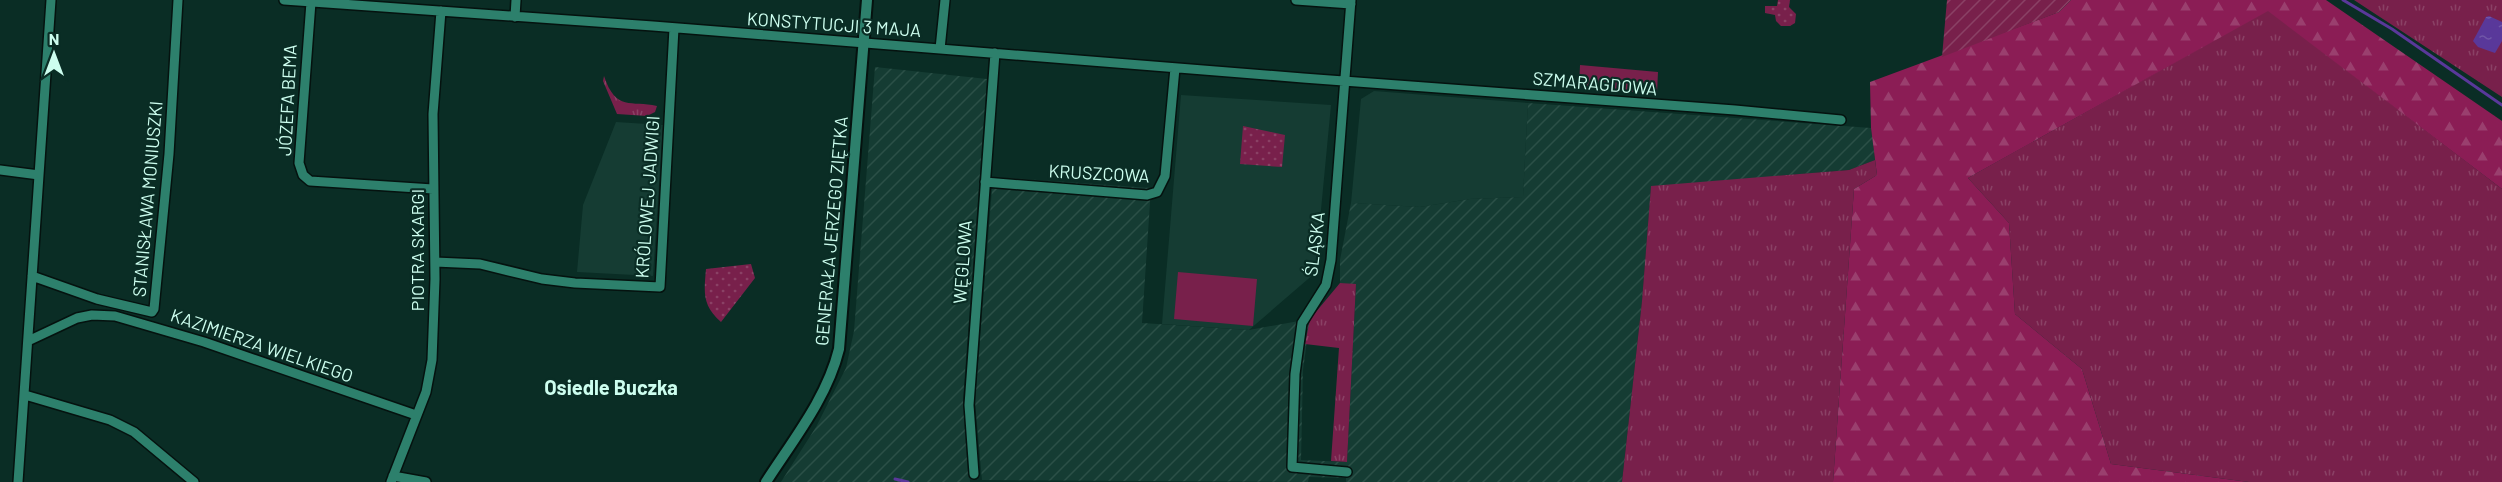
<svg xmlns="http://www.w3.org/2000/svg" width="2502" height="482" font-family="Barlow,sans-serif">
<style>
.built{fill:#153c33}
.industrial{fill:url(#industrial-furrows)}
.grass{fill:url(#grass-tufts)}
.forest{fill:url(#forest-firs)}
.park{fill:url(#park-dots)}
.garden{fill:url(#garden-furrows)}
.pitch{fill:#78204b}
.water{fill:url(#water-ripples)}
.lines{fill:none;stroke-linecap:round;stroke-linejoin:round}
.stream{stroke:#59389a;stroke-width:3}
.minor-casing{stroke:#05120f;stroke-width:12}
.tertiary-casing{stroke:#05120f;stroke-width:14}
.minor{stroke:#2d806c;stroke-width:9}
.tertiary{stroke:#2d806c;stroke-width:10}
.labels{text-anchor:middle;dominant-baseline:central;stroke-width:4.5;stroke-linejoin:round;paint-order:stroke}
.street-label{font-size:18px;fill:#cdfeef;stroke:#0a2d25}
.neighbourhood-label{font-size:20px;font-weight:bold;fill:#cdfeef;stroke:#0a2d25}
</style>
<defs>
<pattern id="industrial-furrows" width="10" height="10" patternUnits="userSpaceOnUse" patternTransform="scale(1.5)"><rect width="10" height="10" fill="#153c33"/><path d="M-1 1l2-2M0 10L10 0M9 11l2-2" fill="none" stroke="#2b5047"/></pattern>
<pattern id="grass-tufts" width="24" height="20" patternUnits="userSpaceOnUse" patternTransform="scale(1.5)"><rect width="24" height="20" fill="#78204b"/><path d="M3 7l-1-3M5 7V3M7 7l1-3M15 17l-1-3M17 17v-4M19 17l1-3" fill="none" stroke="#8a4165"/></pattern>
<pattern id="forest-firs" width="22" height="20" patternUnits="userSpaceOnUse" patternTransform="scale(1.5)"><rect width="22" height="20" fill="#8b1d55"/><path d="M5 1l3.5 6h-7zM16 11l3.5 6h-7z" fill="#9a3f6e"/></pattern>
<pattern id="park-dots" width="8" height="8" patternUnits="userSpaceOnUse" patternTransform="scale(1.5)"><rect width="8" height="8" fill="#78204b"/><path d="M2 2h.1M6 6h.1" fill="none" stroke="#8a4165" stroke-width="1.8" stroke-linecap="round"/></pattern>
<pattern id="garden-furrows" width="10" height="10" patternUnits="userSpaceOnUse" patternTransform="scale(1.5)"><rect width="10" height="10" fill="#78204b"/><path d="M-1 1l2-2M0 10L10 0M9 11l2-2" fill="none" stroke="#8a4165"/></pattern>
<pattern id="water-ripples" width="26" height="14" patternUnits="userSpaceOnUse" patternTransform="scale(1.5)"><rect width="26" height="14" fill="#59389a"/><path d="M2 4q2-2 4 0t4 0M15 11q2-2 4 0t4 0" fill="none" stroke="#7056a8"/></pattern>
</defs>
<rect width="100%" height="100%" fill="#0a2d25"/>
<!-- built -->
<path class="built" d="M1374,91L1528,103L1523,197L1470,199L1420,207L1351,203L1361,99Z
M1181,95L1331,105L1315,273L1249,330L1162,324Z
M616,122L663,125L653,276L577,272L583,205Z"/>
<!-- industrial -->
<path class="industrial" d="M875,67L987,79L963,399L970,482H781L816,427L846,368L854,331Z
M1528,103L1871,128L1875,160L1849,170L1651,187L1642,301L1622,482H1346V478L1309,477L1308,482L982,480L975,401L993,177L1151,188L1142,323L1249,330L1310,319L1303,370L1301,460L1347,462L1356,285L1340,283V260L1351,203L1420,207L1470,199L1523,197Z"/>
<!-- grass -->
<path class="grass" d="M2354,0H2502V97Z
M2268,10L2502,189V482H2249L2111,464L2082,369L2015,314L2009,223L1968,178Z
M604,76C616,112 631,100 657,106L655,112L647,116L617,114L603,81Z
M1875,160L1877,175L1854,189L1833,482H1622L1642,301L1651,186L1849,170Z
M1340,283L1356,284L1347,462L1331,461L1339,348L1305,344L1310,319Z"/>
<!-- forest -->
<path class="forest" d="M2071,0H2326L2502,121V189L2268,11L1968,178L2009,223L2015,314L2082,369L2111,464L2249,482H1833L1854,189L1877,175L1871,128L1870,82L2059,12Z"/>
<!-- park -->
<path class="park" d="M1778,0H1790L1789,7L1796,14L1795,23L1790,26H1781L1776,21L1775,15L1765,13V6H1777Z
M1243,126L1285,135L1282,167L1240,164Z
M751,264L755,278L721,322C702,305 704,293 706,269Z"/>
<!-- garden -->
<path class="garden" d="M1947,0H2071L2059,12L1942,57Z"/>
<!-- pitch -->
<path class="pitch" d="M1580,65L1658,72L1657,94L1579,87Z
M1178,272L1257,279L1253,326L1174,319Z"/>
<!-- water -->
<path class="water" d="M2489,16L2502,22V41L2495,53L2478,47L2473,41L2486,17Z"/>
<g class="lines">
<!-- stream -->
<path class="stream" d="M2343,0L2392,29L2502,105
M895,479L908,482"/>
<!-- minor casing -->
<g class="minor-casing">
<path id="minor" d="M284,0L653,26L1303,78L1735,110L1841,120
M1296,0L1351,4
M311,2L299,163L303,175L310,181L433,189
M515,17L516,0
M940,49L945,0
M0,170L39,175
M985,182L1147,195L1157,192L1165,176L1175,68
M435,262L480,264L542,279L575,283L660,287L674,28
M32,276L97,299L152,312L154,309L169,154L178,0
M28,341L77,318L92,315L115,316L204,342L416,415
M25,395L110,420L134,432L194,482
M1347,472L1292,467L1295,374L1302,323L1326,285L1331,260L1351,0
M974,474L969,405L995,53
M393,476L426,482
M18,482L51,0
M391,482L426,392L432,360L435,279L433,114L441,11"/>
</g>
<!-- tertiary casing -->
<g class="tertiary-casing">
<path id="tertiary" d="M766,482C793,440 827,398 839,349L867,0"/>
</g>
<!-- minor -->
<use href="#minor" class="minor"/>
<!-- tertiary -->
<use href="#tertiary" class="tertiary"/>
</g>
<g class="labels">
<!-- street labels -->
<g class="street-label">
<text transform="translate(834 24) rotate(4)">KONSTYTUCJI 3 MAJA</text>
<text transform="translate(1595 83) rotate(5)">SZMARAGDOWA</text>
<text transform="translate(287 100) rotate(-87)">JÓZEFA BEMA</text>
<text transform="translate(1099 173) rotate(3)">KRUSZCOWA</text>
<text transform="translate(647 197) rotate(-86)">KRÓLOWEJ JADWIGI</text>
<text transform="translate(147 199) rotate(-85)">STANISŁAWA MONIUSZKI</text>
<text transform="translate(831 231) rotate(-85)">GENERAŁA JERZEGO ZIĘTKA</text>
<text transform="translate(1314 244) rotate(-83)">ŚLĄSKA</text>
<text transform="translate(417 250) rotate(-90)">PIOTRA SKARGI</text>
<text transform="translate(962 262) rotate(-86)">WĘGLOWA</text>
<text transform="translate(262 345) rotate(19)">KAZIMIERZA WIELKIEGO</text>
</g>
<!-- neighbourhood labels -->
<g class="neighbourhood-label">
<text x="611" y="387">Osiedle Buczka</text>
</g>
</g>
<!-- north arrow -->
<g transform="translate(54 54)" stroke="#0a2d25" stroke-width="4.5" paint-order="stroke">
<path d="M0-4.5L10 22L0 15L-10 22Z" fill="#cdfeef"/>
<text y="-9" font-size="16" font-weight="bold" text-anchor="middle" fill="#cdfeef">N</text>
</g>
</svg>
